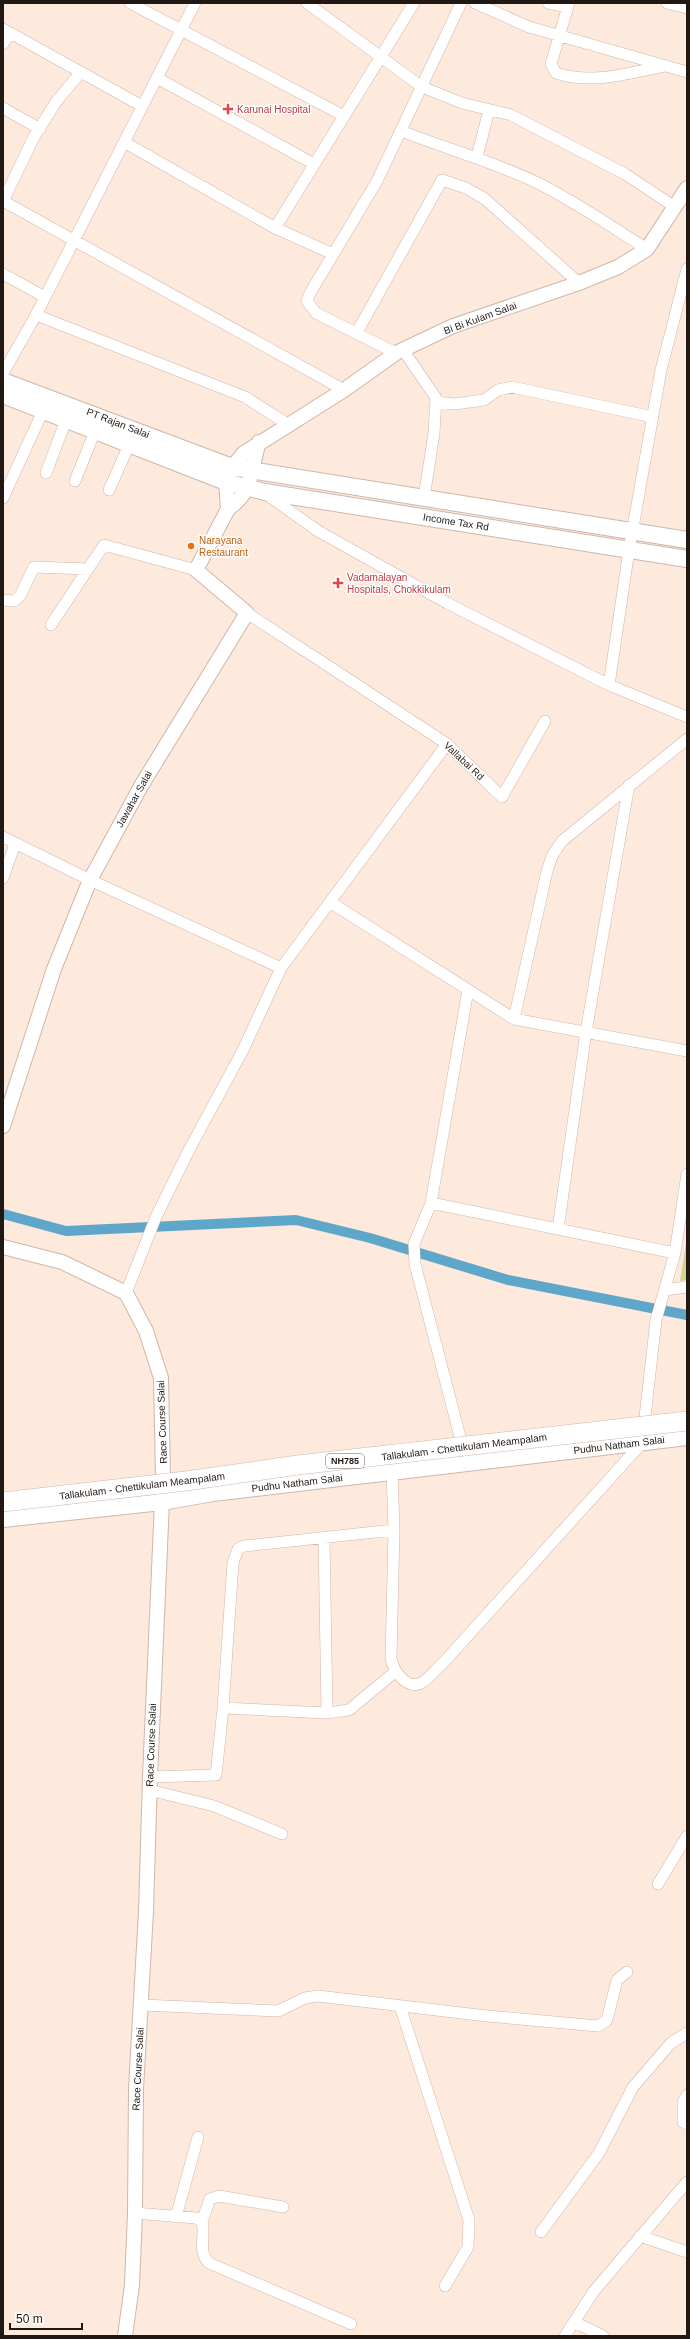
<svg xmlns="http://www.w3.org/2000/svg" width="690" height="2339" font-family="Arial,sans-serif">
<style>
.green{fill:#d0d594}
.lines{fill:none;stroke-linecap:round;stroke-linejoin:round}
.canal{stroke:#5ea6ca;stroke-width:10}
.minor-casing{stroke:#cfb6a9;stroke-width:12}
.tertiary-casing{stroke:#cfb6a9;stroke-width:16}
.secondary-casing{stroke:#cfb6a9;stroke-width:18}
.minor{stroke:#fff;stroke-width:11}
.tertiary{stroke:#fff;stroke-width:14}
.secondary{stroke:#fff;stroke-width:16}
.trunk-bridge-casing{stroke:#cfb6a9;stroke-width:20;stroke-linecap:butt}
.trunk-bridge{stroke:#fff;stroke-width:19}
.health-dot{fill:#e0444e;stroke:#fff;stroke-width:1.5}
.food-dot{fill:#e8710a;stroke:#fff;stroke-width:1.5}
.labels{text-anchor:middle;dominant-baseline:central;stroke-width:3;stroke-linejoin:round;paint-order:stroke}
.shield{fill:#fff;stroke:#645d5a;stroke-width:1}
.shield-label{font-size:9px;font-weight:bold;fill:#211813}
.health-label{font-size:10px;fill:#be3a42;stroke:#fff;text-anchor:start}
.street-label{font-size:10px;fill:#211813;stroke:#fff}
.food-label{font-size:10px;fill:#c56008;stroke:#fff;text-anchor:start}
</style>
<rect width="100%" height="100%" fill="#fee9dd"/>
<!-- green -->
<path class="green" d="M687,1238V1280L680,1281Z"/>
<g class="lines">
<!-- canal -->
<path class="canal" d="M3,1214L66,1231L296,1220L370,1238L508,1280L687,1315"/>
<!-- minor casing -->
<g class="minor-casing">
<path id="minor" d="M130,3L344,116
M307,3L422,87L462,103L511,115L625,174L675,207
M475,3L529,27L687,72
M548,3L568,7
M569,3L551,64L556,73C591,85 629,73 664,66
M667,3L687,8
M3,29L142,106
M3,44L10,33
M157,78L314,164
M3,108L40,129
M401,131C447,149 495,162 540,184C577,203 612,227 647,249
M124,142L275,228L333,254
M477,157L489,110
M3,201L344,390
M3,201L34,137L56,102L81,72
M275,228L414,3
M3,274L45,297
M36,315L245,397L289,425
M357,332L442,180L466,188L485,199L579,283
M403,350L436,398L434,433L424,498
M396,353L316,313L307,301L310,293L377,181L461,3
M3,373L36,315L195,3
M436,402L455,404L484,400L498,390L512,387L653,417
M46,473L66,420
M75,481L95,431
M109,490L129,445
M266,494L318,531L447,603L609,685L687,717
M3,498L43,411
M3,600L14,601L20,596L34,567L88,569L104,545L196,570
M247,613L305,651
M51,625L88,569
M310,654L447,744L502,797L545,721
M609,685L629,550L661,370L687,269
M3,837L90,880L281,968
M3,878L15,844
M330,902L514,1019L687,1051
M468,990L431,1203L675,1253
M514,1019L547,871L552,856L562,841L687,739
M431,1203L414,1244L415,1264L464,1452
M558,1229L586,1032L629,785
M665,1290L687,1287
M126,1293L156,1217L189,1150L243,1050L281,968L447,744
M392,1471L394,1530L391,1658C393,1671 408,1692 423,1682C431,1676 437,1668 444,1662L642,1443L656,1320L675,1253L687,1174
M394,1530L244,1546L238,1549L233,1563L223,1708L327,1713L349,1710L395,1672
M324,1538L327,1713
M150,1777L216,1775L223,1708
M149,1790L214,1806L282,1834
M658,1884L687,1836
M142,2005L278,2011L305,1998L318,1996L487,2016L598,2026L606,2021L608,2016L617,1980L627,1972
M400,2006L469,2220L468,2247L445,2286
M687,2095L683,2102V2122L687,2124
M135,2213L196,2218L202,2221C206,2236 197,2251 209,2263L351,2324
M176,2217L198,2137
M202,2221L210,2199L219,2196L283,2207
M541,2232L599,2153L633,2087L671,2043L687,2033
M640,2236L687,2252
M574,2322L603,2336
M565,2336L594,2291L687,2182"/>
</g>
<!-- tertiary casing -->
<g class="tertiary-casing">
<path id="tertiary" d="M228,509C254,491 250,470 259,442
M3,1126L54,969L90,880L141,786L247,613L196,570L228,509L226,482L232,467L244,453L344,390L396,353L453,326L579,283L618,267L647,249L687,188
M3,1247L62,1262L126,1293L146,1331L161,1378L163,1478L150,1777L146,1911L136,2089L135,2213L132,2285L125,2336"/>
</g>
<!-- secondary casing -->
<g class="secondary-casing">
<path id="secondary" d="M3,381L232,467L687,540
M3,395L226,482L265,492L687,559
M3,1519L162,1502L213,1493L687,1437"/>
</g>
<!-- minor -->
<use href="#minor" class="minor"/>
<!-- tertiary -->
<use href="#tertiary" class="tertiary"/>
<!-- secondary -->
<use href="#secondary" class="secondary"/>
<!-- trunk-bridge casing -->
<g class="trunk-bridge-casing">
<path id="trunk-bridge" d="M3,1502L186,1481L298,1465L687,1421"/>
</g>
<!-- trunk-bridge -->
<use href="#trunk-bridge" class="trunk-bridge"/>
</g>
<!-- markers -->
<g class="health-dot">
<path d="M226 103h4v4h4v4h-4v4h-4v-4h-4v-4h4z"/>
<path d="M336 577h4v4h4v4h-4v4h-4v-4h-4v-4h4z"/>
</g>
<circle class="food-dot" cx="191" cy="546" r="4"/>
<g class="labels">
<!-- shield labels -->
<rect class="shield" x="326" y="1454" width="38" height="14" rx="3"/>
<g class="shield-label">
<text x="345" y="1461">NH785</text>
</g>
<!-- health labels -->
<g class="health-label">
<text x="237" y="109">Karunai Hospital</text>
<text x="347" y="577">Vadamalayan<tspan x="347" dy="12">Hospitals, Chokkikulam</tspan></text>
</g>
<!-- street labels -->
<g class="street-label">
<text transform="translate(480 318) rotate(-20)">Bi Bi Kulam Salai</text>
<text transform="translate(118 423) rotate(21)">PT Rajan Salai</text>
<text transform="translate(456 522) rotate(9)">Income Tax Rd</text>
<text transform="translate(464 761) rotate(43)">Vallabai Rd</text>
<text transform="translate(134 799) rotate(-61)">Jawahar Salai</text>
<text transform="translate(162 1422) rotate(-92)">Race Course Salai</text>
<text transform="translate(619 1445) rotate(-7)">Pudhu Natham Salai</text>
<text transform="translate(464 1447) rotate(-7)">Tallakulam - Chettikulam Meampalam</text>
<text transform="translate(297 1483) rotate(-7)">Pudhu Natham Salai</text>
<text transform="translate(142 1486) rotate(-7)">Tallakulam - Chettikulam Meampalam</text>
<text transform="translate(151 1745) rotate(-88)">Race Course Salai</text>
<text transform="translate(138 2069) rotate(-87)">Race Course Salai</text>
</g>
<!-- food labels -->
<g class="food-label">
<text x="199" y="540">Narayana<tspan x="199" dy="12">Restaurant</tspan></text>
</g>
</g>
<!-- border -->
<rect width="690" height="2339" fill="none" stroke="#211813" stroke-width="8"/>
<!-- scale -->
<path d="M10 2323v6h72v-6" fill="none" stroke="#211813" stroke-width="2"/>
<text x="16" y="2323" font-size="12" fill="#211813" stroke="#ffffff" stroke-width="3" paint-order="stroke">50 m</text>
</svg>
